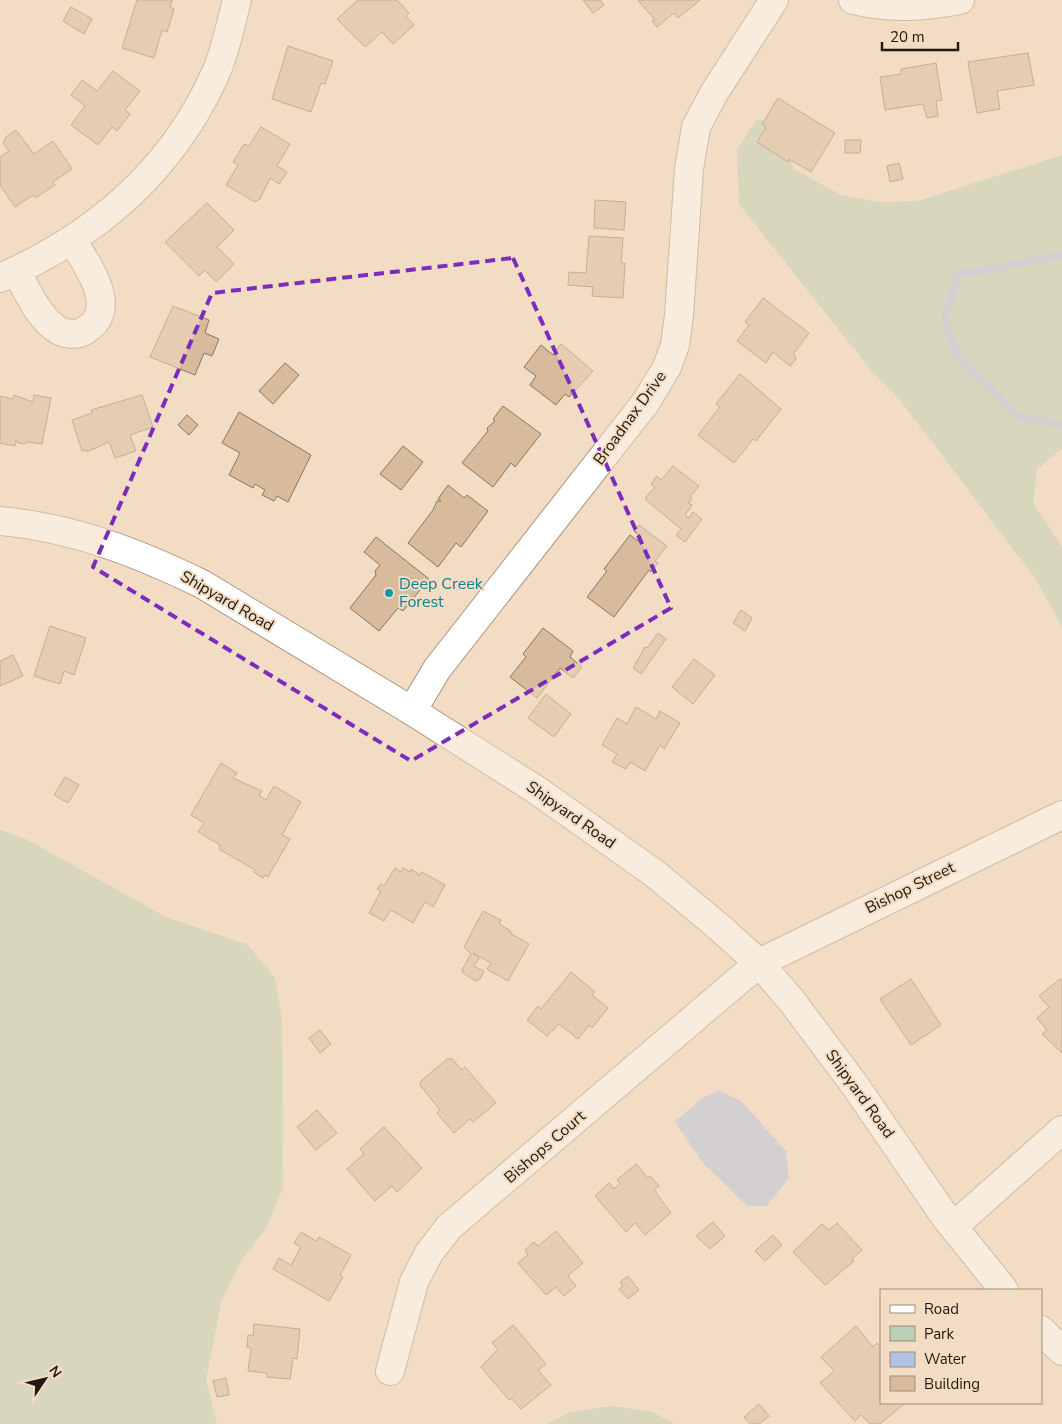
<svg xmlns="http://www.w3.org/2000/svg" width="1062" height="1424" font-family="'Nunito Sans',sans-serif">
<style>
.green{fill:#b8d0b7}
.water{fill:#afc2e4}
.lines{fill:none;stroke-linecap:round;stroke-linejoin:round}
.stream{stroke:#afc2e4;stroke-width:8}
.building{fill:#d7bb9c;stroke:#8a765f}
.minor-casing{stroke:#a9947d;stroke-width:30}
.minor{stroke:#fff;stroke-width:28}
.marked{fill:none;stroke:#7b2cbf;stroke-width:4;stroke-dasharray:10 6;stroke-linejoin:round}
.culture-dot{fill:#0f9aa8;stroke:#f2dcc3;stroke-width:2}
.labels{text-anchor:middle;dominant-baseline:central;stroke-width:4;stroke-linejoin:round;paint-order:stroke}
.street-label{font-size:16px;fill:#211910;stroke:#f2dcc3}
.culture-label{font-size:16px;fill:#0d838f;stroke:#f2dcc3;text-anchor:start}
</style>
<rect width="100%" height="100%" fill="#f2dcc3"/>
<!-- green -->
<path class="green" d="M757,120L774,121L794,169L841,195L879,202L918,201L1062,155V449L1037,469L1033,503L1062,547V627L1035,578L899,399L873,373L739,204L737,149Z
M0,830L26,839L166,917L248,945L275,978L282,1020L283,1188L266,1228L241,1261L222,1299L206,1380L217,1424H0Z
M612,1406L652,1412L675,1424H547L570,1412Z"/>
<!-- water -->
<path class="water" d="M719,1090L742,1102L786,1151L789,1178L767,1206H747L702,1162L675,1122L701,1099Z"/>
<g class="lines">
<!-- stream -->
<path class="stream" d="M1062,255L958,275L945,318L958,358L1018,416L1062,425"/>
</g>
<!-- building -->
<path class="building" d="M137,0H172L170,7L174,9L167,32L162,30L154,58L122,48Z
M358,0H397L409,13L406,16L414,25L393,44L382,32L365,47L337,19Z
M583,0H600L604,5L593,13Z
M638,0H700L678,18L674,13L657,27L652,21L655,20Z
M71,7L92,19L84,34L63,21Z
M288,46L333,61L325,84L321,83L311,112L272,99Z
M1028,53L1034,85L997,91L1000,109L977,113L968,62Z
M936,63L942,100L936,101L938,116L927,118L923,104L885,110L880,77L901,74V69Z
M113,71L140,91L125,110L130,114L117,131L112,127L98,145L71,125L85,106L71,95L82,80L97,91Z
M778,98L835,133L811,172L789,159L788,162L757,142L766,127L762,124Z
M261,127L290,144L277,166L287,172L279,184L270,178L260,199L255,202L226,185L238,165L233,162L244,144L249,146Z
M16,130L34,154L53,141L72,169L53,182L55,185L35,198L33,195L15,207L0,185V157L9,151L3,143L6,137Z
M845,140H861L860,153H845Z
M899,163L903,179L890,182L887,166Z
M595,200L626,202L624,230L594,228Z
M207,203L234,230L217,247L234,264L216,282L205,270L199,276L165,242Z
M589,236L623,238L621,263H625L623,298L592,296L593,287L568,285L569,272L586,273Z
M763,298L809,333L794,353L796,359L790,366L773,352L766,363L737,341L749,325L745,322Z
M173,306L209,320L205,333L219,339L212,356L204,353L195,375L150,357Z
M561,344L593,371L569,397L565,394L556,405L530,385L536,376L524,367L541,345L553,355Z
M285,363L299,375L273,404L259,391Z
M740,374L781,409L756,441L753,439L734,463L698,435L720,407L716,404Z
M14,395L33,402L34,395L51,398L42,444L28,442L24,444L18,443L16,440L15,446L0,443V396L13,399Z
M142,395L153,427L130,435L136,451L115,458L109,442L87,452L86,450L82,451L72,420L92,413L91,410Z
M503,406L541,434L515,467L511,463L493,487L462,463L488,431L487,428L495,421L493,419Z
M239,412L311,455L288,502L277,496L274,501L262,495L265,490L255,484L253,488L229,475L240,453L222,443Z
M187,415L198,425L189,435L178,425Z
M403,446L423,462L401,490L380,474Z
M673,466L699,486L690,497L692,499L688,503L692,505L685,515L689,518L693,512L702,519L685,542L676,535L681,529L646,500V497L655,487L651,484L657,476L661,480Z
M448,485L464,498L467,495L488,511L461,547L456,543L438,567L408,543L433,510L437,501H441L438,499Z
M639,525L667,546L655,561L658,563L651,572L649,570L614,617L587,597L607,571L604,569L630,535L638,541L642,537L634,531Z
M376,537L429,579L403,611L398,608L379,631L350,608L376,575L375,571L380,565L364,552Z
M741,610L752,618L745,631L733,623Z
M50,626L86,638L74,675L64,671L60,684L34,676Z
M543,628L573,651L570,657L582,667L573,678L560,668L537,698L510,677L526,657L523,654Z
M658,633L666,639L641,674L633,668L645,647L647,648Z
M13,655L23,676L0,686V661Z
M694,659L715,675L693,704L672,687Z
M546,694L571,714L554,737L528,718Z
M636,707L656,719L660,711L680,723L664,749L660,745L645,771L630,762L626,769L612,762L617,754L602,745L617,718L627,724Z
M221,763L237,773L233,778L262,791L259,796L266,800L274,786L301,802L282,835L290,839L268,877L265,875L263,878L254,872L255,870L219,849L220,845L198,832L204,823L191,815Z
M65,777L79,785L68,803L54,795Z
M395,868L401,872L403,868L410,872L411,869L420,875L422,872L445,885L433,907L425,902L413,923L391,910L384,921L369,913L381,891L377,889L381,884L384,886Z
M483,911L501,920L499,924L511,931L510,933L529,944L508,981L487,969L491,963L473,953L479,958L474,966L484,971L480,979L476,981L463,973L462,970L471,954L464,947Z
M571,972L595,992L592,995L608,1008L592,1028L589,1025L578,1039L559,1024L547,1036L527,1020L538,1006L541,1009Z
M911,979L941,1025L911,1045L880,999Z
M1060,979L1062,981V1053L1042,1034L1047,1030L1037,1018L1049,1007L1039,996Z
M320,1030L331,1044L320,1053L309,1038Z
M447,1059H452L462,1070L465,1067L496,1103L473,1122L470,1119L454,1133L437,1113L440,1110L420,1085L421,1081Z
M317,1110L337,1133L316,1150L297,1127Z
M384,1127L422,1168L397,1192L392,1186L375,1201L347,1169L364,1154L360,1149Z
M636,1164L648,1178L650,1176L659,1186L654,1190L671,1213L645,1235L635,1223L626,1232L595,1196L609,1183L614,1189L620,1183L617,1180Z
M713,1222L725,1236L710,1249L696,1236Z
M837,1223L862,1250L852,1259L854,1261L825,1285L793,1252L822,1224L829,1230Z
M556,1231L583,1263L568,1276L576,1286L564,1296L556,1287L546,1295L518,1263L528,1255L525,1250L534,1242L538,1246Z
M301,1232L316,1241L319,1237L351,1255L340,1275L343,1277L329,1301L273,1269L279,1258L291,1265L301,1247L294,1243Z
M773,1235L782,1245L765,1261L755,1251Z
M628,1276L639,1290L628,1299L619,1289L623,1286L620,1282Z
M254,1324L300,1329L297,1359L293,1358L290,1379L267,1377V1373L248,1371L251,1348L247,1347L248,1335L253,1336Z
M513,1325L546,1364L538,1370L551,1385L521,1409L511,1398L509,1400L481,1367L498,1349L492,1343Z
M856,1326L873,1347L877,1343L881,1347V1403H905L880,1424H870L861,1415L855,1421L820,1383L834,1371L821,1357Z
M226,1378L229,1395L217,1397L213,1381Z
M759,1404L769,1416L759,1424H750L744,1417Z"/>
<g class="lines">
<!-- minor casing -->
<g class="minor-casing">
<path id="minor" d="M853,0C889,9 923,7 960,0
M16,271C27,290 37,315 55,328C63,334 76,336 84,331C122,310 86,264 72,240
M0,278C98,235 174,169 217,70C226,48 231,23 237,0
M0,521C72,527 138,553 202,584L412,711L535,789L654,873L719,927L759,963L791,1000L854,1084L946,1218L1004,1290
M412,711L437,669L646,402L667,367L675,345L679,315L689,169L696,127L714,93L774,0
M954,1226L1062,1130
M1041,1330L1062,1351
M390,1371L414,1282L429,1253L449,1227L759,963L1062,815"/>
</g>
<!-- minor -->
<use href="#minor" class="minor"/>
</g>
<!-- marked area -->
<path d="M0 0H1062V1424H0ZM513,258L671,608L411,761L93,567L212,293Z" fill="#f2dcc3" fill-opacity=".55" fill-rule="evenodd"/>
<path class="marked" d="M513,258L671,608L411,761L93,567L212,293Z"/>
<!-- markers -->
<circle class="culture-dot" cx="389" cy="593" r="5"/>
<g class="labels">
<!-- street labels -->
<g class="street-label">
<text transform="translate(630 418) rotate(-54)">Broadnax Drive</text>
<text transform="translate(227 601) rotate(30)">Shipyard Road</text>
<text transform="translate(571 815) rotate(35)">Shipyard Road</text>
<text transform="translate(910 888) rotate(-26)">Bishop Street</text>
<text transform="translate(860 1094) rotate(54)">Shipyard Road</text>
<text transform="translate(545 1147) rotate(-41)">Bishops Court</text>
</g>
<!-- culture labels -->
<g class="culture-label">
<text x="399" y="584">Deep Creek<tspan x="399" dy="18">Forest</tspan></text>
</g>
</g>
<!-- legend -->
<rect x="880" y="1289" width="162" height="115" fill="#f2dcc3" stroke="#9e8e7b"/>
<rect x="890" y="1305" width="25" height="8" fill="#ffffff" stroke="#9e8e7b"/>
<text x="924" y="1314" font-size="15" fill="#211910">Road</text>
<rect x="890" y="1326" width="25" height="15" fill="#b8d0b7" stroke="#9e8e7b"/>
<text x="924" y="1339" font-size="15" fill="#211910">Park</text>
<rect x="890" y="1352" width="25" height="15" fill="#afc2e4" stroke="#9e8e7b"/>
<text x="924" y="1364" font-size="15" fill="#211910">Water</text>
<rect x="890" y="1376" width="25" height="15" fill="#d7bb9c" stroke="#9e8e7b"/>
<text x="924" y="1389" font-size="15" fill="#211910">Building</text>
<!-- north arrow -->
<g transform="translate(45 1379) rotate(55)" stroke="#f2dcc3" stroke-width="4" paint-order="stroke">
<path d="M0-4L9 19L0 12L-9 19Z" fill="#211910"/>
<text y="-8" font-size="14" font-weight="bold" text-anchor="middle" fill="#211910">N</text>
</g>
<!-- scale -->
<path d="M882 42v8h76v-8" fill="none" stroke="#211910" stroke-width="2.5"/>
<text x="890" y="42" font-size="15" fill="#211910" stroke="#f2dcc3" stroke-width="4" paint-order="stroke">20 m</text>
</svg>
